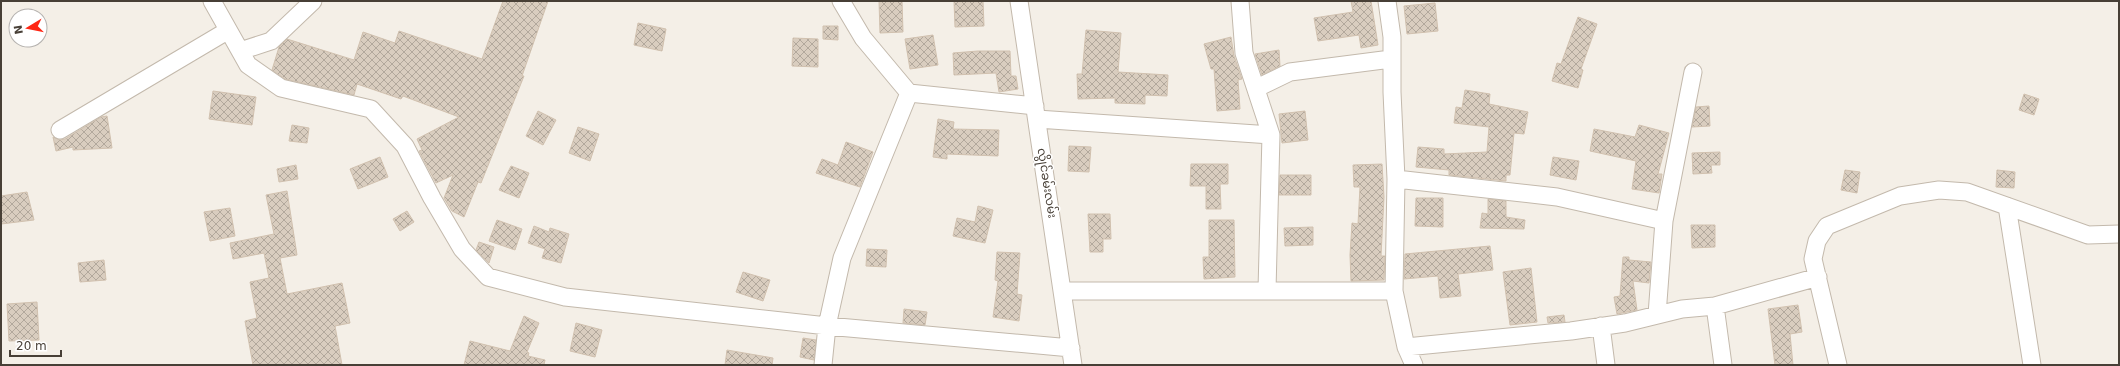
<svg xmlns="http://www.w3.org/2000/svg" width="2120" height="366" font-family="'DejaVu Sans','Noto Sans Myanmar',sans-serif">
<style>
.building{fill:url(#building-cross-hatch);stroke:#d1c1af}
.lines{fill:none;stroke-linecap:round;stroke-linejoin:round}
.street-casing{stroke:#c3b9ac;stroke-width:19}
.street{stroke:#fff;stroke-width:17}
.labels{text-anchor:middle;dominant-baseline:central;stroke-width:3;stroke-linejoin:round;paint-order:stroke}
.street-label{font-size:12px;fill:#473f36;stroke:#fff}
</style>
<defs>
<pattern id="building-cross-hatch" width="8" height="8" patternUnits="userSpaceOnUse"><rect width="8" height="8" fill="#d9cdbf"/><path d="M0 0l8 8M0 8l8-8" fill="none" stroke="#b2a89c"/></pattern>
</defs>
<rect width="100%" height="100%" fill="#f4efe7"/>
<!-- building -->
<path class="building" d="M503,1H548L522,76H524L481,183L478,182L464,217L452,211L444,198L453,175L436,183L419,151L422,150L417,139L459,117L403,96L401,99L357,84L354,95L285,79L272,70L279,47L287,39L354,60L363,32L395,43L399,31L482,59Z
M879,1H902L903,32L880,33Z
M954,1H983L984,26L955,27Z
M1351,1H1371L1378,45L1361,48L1359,35L1318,41L1314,18L1353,12Z
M1435,3L1438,31L1407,34L1404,6Z
M1578,17L1597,24L1581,69L1583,70L1578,88L1552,81L1557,63L1561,64Z
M638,23L666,29L662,51L634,45Z
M823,26H838V40L823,39Z
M1086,30L1121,33L1118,72L1168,75L1167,96L1145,95V104L1115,103V98L1078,99L1077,74H1082Z
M933,35L938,65L910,69L905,39Z
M1231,37L1234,56L1242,79L1238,80L1240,109L1217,111L1214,69H1211L1204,44Z
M793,38L818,39V67L792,66Z
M1279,50L1280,66L1262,75L1255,54Z
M978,51H1010L1011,76H1016L1018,89L999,92L996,73L954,75L953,53Z
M1465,90L1490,94L1489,104L1528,112L1524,134L1514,133L1510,175H1506V181L1449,175V170L1416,167L1418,147L1444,149V154L1487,152L1489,127L1454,123L1456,107L1462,108Z
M213,91L256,97L252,125L209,119Z
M2024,94L2039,99L2034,115L2019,110Z
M1709,106L1710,126L1692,127L1696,107Z
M538,111L556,120L543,145L526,136Z
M1305,111L1308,140L1282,143L1279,114Z
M107,116L112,148L73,150V147L56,151L53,137L60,140L65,139L101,117Z
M938,119L954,122L953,129L999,130L998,156L947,154V159L933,157Z
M292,125L309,128L307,143L289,141Z
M1639,125L1669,133L1658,174H1662L1659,193L1632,189L1636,161L1590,151L1594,129L1635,137Z
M578,127L599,134L590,161L569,153Z
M846,142L873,152L860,187L816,173L822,159L838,165Z
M1069,146L1091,147L1089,172L1068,171Z
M1720,152V165H1711L1712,173L1693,174L1692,153Z
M380,157L388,177L358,189L350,169Z
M1553,157L1579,161L1576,180L1550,175Z
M1191,164H1228V184H1220L1221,209H1206V186H1190Z
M1382,164L1384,197L1381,256H1385L1384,280L1351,281L1350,255L1352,223L1358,224L1360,187H1354L1353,165Z
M296,165L298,179L279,182L277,169Z
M511,166L529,173L519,198L499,190Z
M1845,170L1860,172L1857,193L1841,190Z
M1997,170L2015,172L2014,188L1996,187Z
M1280,175H1311V195H1279Z
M287,191L297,255L280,258L287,294L342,283L350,323L335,326L342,365H253L245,321L257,318L250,282L269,278L264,253L233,259L230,243L274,234L266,195Z
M27,192L34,220L1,224V196Z
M1416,198H1443V227L1415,226Z
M1488,199L1506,201V217L1525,220L1524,229L1480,228L1482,213L1488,214Z
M978,206L993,210L985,243L953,236L957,218L975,222Z
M230,208L235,236L210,241L204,212Z
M407,211L414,222L400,231L393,219Z
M1088,214H1110L1111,239H1103V252H1090Z
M497,220L522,229L515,250L489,241Z
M1209,220H1234L1235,277L1204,279L1203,257H1209Z
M1691,225H1715V247L1692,248Z
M534,226L549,232L550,228L569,234L561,263L542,258L545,249L528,243Z
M1313,227V245L1285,246L1284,228Z
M479,242L494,247L489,263L476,250Z
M1490,246L1493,270L1458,274L1461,296L1440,298L1438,276L1404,279L1405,254Z
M867,249L887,250L886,267L866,266Z
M997,252L1020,253L1017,294L1022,295L1019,321L993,317L998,281L995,280Z
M1623,257H1629V260L1651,262L1649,283L1633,281L1637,310L1617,314L1614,297L1620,296Z
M104,260L106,280L80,282L78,263Z
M1531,268L1537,322L1510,325L1503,272Z
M743,272L770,280L763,301L736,292Z
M37,302L39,340L9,341L7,304Z
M1798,305L1802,332L1790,334L1793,365H1775L1768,309Z
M904,309L927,312L925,325L903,323Z
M1564,315L1565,322L1548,323L1547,317Z
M524,316L539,323L527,352L529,353L528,356L545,360L544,365H464L470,341L510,351Z
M576,323L602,330L595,357L570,351Z
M803,338L816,340L814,360L800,357Z
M727,350L773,358L772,365H725Z"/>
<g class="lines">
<!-- street casing -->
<g class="street-casing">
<path id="street" d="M212,1L248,65L281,88L371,109L405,146L432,198L462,249L488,277L565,297L827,326L1071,348
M841,1L863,38L909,93L1035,106
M1019,1L1073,365
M1240,1L1244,53L1271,135L1267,290
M1387,1L1392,37V92L1396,179L1394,291L1406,347L1414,365
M240,51L271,41L313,1
M1257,88L1290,72L1391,59
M1037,119L1271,135
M60,130L227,31
M1396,179L1557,197L1664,221
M2007,206L2032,365
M1063,291H1394
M1715,306L1723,365
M1657,315L1664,221L1693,72
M1601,326L1606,365
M1406,347L1571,331L1625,323L1682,309L1715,306L1818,277
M823,365L827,326L842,258L909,93
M1838,365L1813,259L1817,241L1827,226L1900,196L1939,190L1967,192L2088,235L2119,234"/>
</g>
<!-- street -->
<use href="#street" class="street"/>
</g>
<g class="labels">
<!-- street labels -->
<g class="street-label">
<text transform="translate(1047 183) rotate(81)">လွိုင်ခမ်းလမ်း</text>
</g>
</g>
<!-- border -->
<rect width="2120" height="366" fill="none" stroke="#473f36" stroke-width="4"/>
<!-- north arrow -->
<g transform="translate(28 28) rotate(260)"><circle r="19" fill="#ffffff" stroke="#b5b2af"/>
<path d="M0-3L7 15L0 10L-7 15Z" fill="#fe2614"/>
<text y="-6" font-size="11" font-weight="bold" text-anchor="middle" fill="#473f36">N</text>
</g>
<!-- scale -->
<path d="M10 350v6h51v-6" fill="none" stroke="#473f36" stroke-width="2"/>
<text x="16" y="350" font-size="12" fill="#473f36" stroke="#ffffff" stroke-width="3" paint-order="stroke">20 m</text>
</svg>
